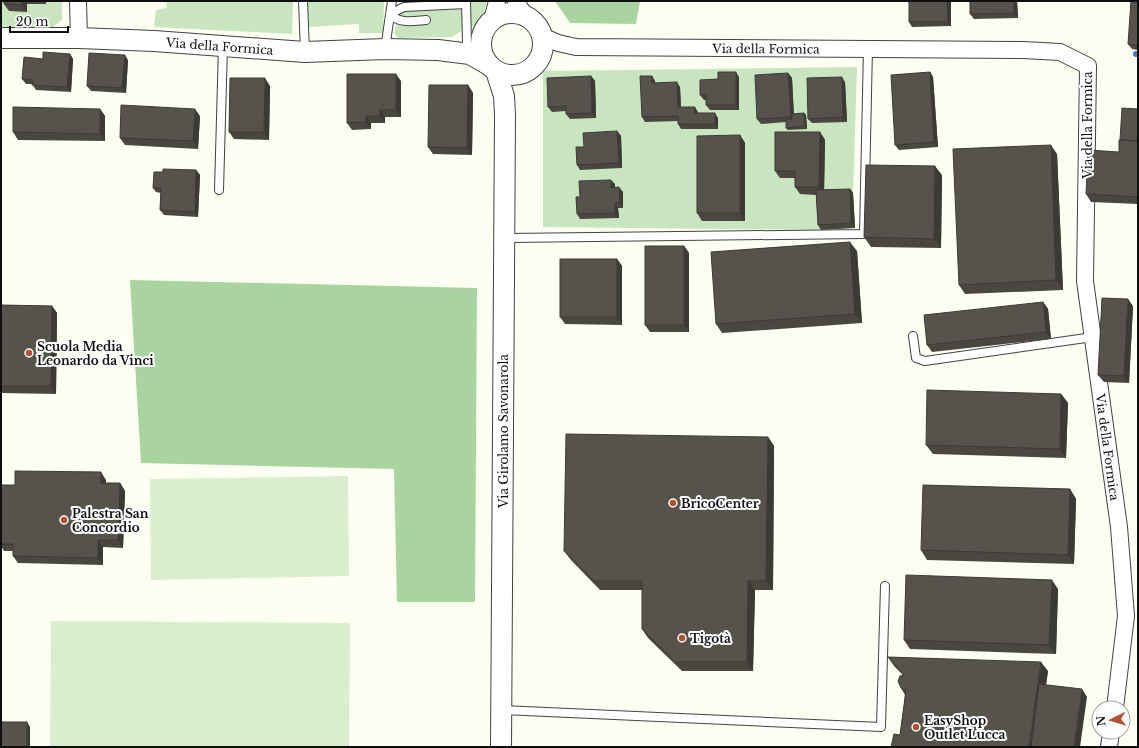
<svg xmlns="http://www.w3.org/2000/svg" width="1139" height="748" font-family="'Libre Baskerville',serif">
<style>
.green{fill:#c8e5bf}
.forest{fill:#a9d4a0}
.pitch{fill:#dbedcf}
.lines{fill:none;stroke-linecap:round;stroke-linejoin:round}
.stream{stroke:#4b71bf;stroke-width:6}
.service-casing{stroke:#424242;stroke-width:10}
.minor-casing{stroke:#424242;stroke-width:18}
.tertiary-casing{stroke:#424242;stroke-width:22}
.service{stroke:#fff;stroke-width:8}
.minor{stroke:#fff;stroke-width:16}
.tertiary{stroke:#fff;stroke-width:20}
.wall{fill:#4a4741}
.shaded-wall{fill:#3c3a35}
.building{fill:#56534c;stroke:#3c3a35}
.poi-dot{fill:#b05135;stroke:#fff;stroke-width:1.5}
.labels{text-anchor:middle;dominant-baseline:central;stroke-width:4;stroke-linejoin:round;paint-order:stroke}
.street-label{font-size:12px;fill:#0f0f0f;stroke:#fff}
.poi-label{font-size:12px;font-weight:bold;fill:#0f0f0f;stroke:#fff;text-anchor:start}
</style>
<rect width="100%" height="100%" fill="#fdfef2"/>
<!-- green -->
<path class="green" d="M1,1H62V20L53,27H1Z
M166,1H293L292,34L154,27L156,10L167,8Z
M308,1H384L383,33H359V24L308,27Z
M401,1H461L463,30L452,37L398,38L394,33Z
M471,1H487L484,15L477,26L470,27Z
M857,67L853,193L820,195L821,230L543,227V71Z"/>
<!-- forest -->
<path class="forest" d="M555,1H640L636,24L570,23Z
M130,280L477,288L475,602H397L394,469L141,463Z"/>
<!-- pitch -->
<path class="pitch" d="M348,476L349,576L151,580L150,479Z
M51,621L350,623L349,747H50Z"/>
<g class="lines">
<!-- stream -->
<path class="stream" d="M1136,54H1138"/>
<!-- service casing -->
<g class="service-casing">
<path id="service" d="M303,1L305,52
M466,1L467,43
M426,20C413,21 399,24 390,14L404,7L466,4
M385,49L392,1
M219,190L223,46
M504,238L864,234L868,48
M913,336L916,358L925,361L1093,337
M502,710L881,727L885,586"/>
</g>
<!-- minor casing -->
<g class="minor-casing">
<g id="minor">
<path d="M78,1L79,38"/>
<path d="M516,1L525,16"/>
<path d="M492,21L497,1"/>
<path id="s1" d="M542,36L558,43L576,47L1023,50L1060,52L1088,66L1085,281L1119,527L1126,616L1115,708"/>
<path d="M1109,747L1111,732"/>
</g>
</g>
<!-- tertiary casing -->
<g class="tertiary-casing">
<g id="tertiary">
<circle cx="512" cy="44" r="31"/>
<path id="s2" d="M1,38H79L154,41L305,52L385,49L438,50L470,54L489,65"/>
<path d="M496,71L504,96L505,115L501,747"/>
</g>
</g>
<!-- service -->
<use href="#service" class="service"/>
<!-- minor -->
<use href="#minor" class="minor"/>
<!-- tertiary -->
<use href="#tertiary" class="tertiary"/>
</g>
<!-- wall -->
<path class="wall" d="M4,1H46V4H27V12L9,11L4,4Z
M320,1H365L320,2Z
M873,1H951V26L912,27L909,22V1L874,2Z
M1017,1L1018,18L974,19L970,14Z
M1138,1V50L1132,49L1128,44Z
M70,54L73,59L71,92L36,90L32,84H26L22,79L43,59Z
M128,60L126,93L91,91L87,86Z
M930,72L933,77L938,147L899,150L895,145Z
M788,73L792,78L794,114L804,113L806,115L807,129L788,130L786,128V122L761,124L757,119Z
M591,76L595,81L596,118L570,119L566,114V111L552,112L548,107Z
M652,76L655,81V83L680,87L681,107L698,113L718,118V129H681L678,124V121L645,122L642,117Z
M739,77V110H710L706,105V100H704L700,95Z
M401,81V117H385V123H371V129L352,130L347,123Z
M845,82L847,122L812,123L808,119Z
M468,85L473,93L472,155L433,154L428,147Z
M270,86L269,140L234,139L229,132Z
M100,109L105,116V141L18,140L13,132Z
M1138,109V204L1091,202L1086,194L1119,152L1120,140Z
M200,116L198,149L125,145L120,138Z
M617,131L621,136L622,168L580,170L577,165L584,147Z
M820,132L825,140L824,190L850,189L853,193L855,228L821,230L818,225L816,195L800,194L795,187V178H780L775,171Z
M740,135L745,143V221H702L697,213Z
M1057,154L1063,290L965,294L959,285Z
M196,170L200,175L198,217L164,215L160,210L161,193L156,192L153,188L163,172Z
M942,175L941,248L871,247L864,237Z
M615,184V187L623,192V208H618L619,218L580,219L577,214L580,197Z
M684,246L689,253V332H650L645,325Z
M857,251L862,323L722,333L716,324Z
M617,259L622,266V325L565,324L560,317Z
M1043,302L1048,309L1051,339L932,352L927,345Z
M1,305L52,306L57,313L56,394L1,393Z
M1133,306L1129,383L1104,382L1098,375Z
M1061,394L1068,403L1066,458L933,454L926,445Z
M768,437L774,446L773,590H755L753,671H682L648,638L642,629V590H600L571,560L564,551Z
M106,480V483H120L125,491L123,548L103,547V565L18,563L13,556V551H4L1,546V485H15Z
M1070,489L1076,499L1074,564L927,560L921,550Z
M1058,589L1056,654L910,649L904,640Z
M888,657L1048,671L1046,685L1087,697L900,735L905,695L901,688L903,675L894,666Z"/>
<!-- shaded-wall -->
<path class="shaded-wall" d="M22,1H25L27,4V12L22,5Z
M947,1H951V26L948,22Z
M1014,1H1017L1018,18L1014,13Z
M70,54L73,59L71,92L67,87Z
M125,55L128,60L126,93L122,88Z
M736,72L739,77V110L736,105Z
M930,72L933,77L938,147L934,142Z
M788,73L792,78L794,122L791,117Z
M396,74L401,81V117L396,110Z
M591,76L595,81L596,118L592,113Z
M652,76L655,81L656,88L652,83Z
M842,77L845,82L847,122L843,117Z
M265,78L270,86L269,140L264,132Z
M677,82L680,87L681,112L678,107Z
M468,85L473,93L472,155L467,148Z
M695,107L698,112V118L694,113Z
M100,109L105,116V141L100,134Z
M195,109L200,116L198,149L193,141Z
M380,110L385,117V123L380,116Z
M715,113L718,118V129L715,124Z
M804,113L806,115L807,129L805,126Z
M366,116L371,123V129L366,122Z
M617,131L621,136L622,168L619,163Z
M820,132L825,140L824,195L819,187Z
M740,135L745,143V221L740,213Z
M1051,145L1057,154L1063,290L1056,280Z
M935,166L942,175L941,248L934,239Z
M196,170L200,175L198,217L195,212Z
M611,180L615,184V192L611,188Z
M619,187L623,192V208L620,203Z
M850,189L853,193L855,228L851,223Z
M615,203L618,208L619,218L615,213Z
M850,242L857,251L862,323L855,314Z
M684,246L689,253V332L684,325Z
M617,259L622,266V325L617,317Z
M1128,299L1133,306L1129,383L1124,376Z
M1043,302L1048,309L1051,339L1046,332Z
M52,306L57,313L56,394L51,386Z
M1061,394L1068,403L1066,458L1060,449Z
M768,437L774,446L773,590L766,581Z
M101,472L106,480V490L101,483Z
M120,483L125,491L123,548L118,540Z
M1070,489L1076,499L1074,564L1068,555Z
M98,540L103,547V565L98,558Z
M1052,580L1058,589L1056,654L1049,645Z
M748,581L755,590L753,671L747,662Z
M1041,662L1048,671L1037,747H1029Z
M1082,689L1087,697L1080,747H1074Z
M27,722L30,727V747H27Z"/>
<!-- building -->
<path class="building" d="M4,1H22V5L4,4Z
M909,1H947L948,22H909Z
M970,1H1014V13L970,14Z
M1131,1H1138V45L1128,44Z
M43,52L70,54L67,87L32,85L33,80L22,79L24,57L43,59Z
M89,53L125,55L122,88L87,86Z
M718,72H736V105H706V95H700V80L718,79Z
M930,72L934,142L895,145L891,75Z
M788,73L791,117L757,119L755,75Z
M347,74H396V110H380V116H366V122L347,123Z
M591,76L592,113L566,114V106L548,107L547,78Z
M640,76H652V83L677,82L678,107H695L694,113H715V124H678V116L642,117Z
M842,77L843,117L808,119L807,78Z
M230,78H265L264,132H229Z
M429,85H468L467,148L428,147Z
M121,105L195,109L193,141L120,138Z
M13,107L100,109V134L13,132Z
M1122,108L1138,109V141L1120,140Z
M804,113L805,126L786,128V120L792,119V114Z
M617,131L619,163L577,165L576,147H584L583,133Z
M775,132H820L819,187H795V171H775Z
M740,135V213H697V136Z
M1119,140L1138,141V197L1086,194L1088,150L1119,152Z
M1051,145L1056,280L959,285L953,149Z
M866,165L935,166L934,239L864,237Z
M163,169L196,170L195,212L160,210L161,188H153L154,172H163Z
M611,180V188L619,187L620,203H615V213L577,214L576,197H580L579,181Z
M850,189L851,223L818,225L816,190Z
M850,242L855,314L716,324L711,252Z
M645,246H684V325H645Z
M560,259H617V317H560Z
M1102,298L1128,299L1124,376L1098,375Z
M1043,302L1046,332L927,345L924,315Z
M1,305L52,306L51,386H1Z
M927,390L1061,394L1060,449L926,445Z
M566,434L768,437L766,581H748L747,662H675L642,629V581H594L564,551Z
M15,471L101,472V483H120L118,540H98V558L13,556V544H1V485H15Z
M923,485L1070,489L1068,555L921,550Z
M906,575L1052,580L1049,645L904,640Z
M888,657L1041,662L1029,747H891L894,734L900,735L906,691L901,688L898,681L900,676L904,675Z
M1039,684L1082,689L1074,747H1031Z
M1,722H27V747H1Z"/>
<!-- markers -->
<g class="poi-dot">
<circle cx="29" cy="353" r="4"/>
<circle cx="673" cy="503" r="4"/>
<circle cx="64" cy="520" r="4"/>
<circle cx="682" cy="638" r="4"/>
<circle cx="916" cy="727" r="4"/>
</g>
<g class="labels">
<!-- street labels -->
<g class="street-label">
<text stroke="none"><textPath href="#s2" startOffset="219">Via della Formica</textPath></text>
<text stroke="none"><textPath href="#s1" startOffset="226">Via della Formica</textPath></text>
<text transform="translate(1087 125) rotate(-90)">Via della Formica</text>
<text transform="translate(503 431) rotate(-90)">Via Girolamo Savonarola</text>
<text stroke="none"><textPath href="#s1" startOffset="934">Via della Formica</textPath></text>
</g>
<!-- poi labels -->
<g class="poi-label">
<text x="37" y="346">Scuola Media<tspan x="37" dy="14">Leonardo da Vinci</tspan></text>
<text x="681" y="503">BricoCenter</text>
<text x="72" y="513">Palestra San<tspan x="72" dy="14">Concordio</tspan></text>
<text x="690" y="638">Tigotà</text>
<text x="924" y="720">EasyShop<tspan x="924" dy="14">Outlet Lucca</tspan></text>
</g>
</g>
<!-- border -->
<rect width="1139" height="748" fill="none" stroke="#0f0f0f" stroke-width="4"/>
<!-- north arrow -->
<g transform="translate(1111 720) rotate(265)"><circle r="19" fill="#ffffff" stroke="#9f9f9f"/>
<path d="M0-3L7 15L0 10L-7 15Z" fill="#b05135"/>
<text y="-6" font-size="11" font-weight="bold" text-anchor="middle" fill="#0f0f0f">N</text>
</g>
<!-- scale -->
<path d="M10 26v6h58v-6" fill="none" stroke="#0f0f0f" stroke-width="2"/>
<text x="16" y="26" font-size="12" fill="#0f0f0f" stroke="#ffffff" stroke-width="3" paint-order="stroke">20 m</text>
</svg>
